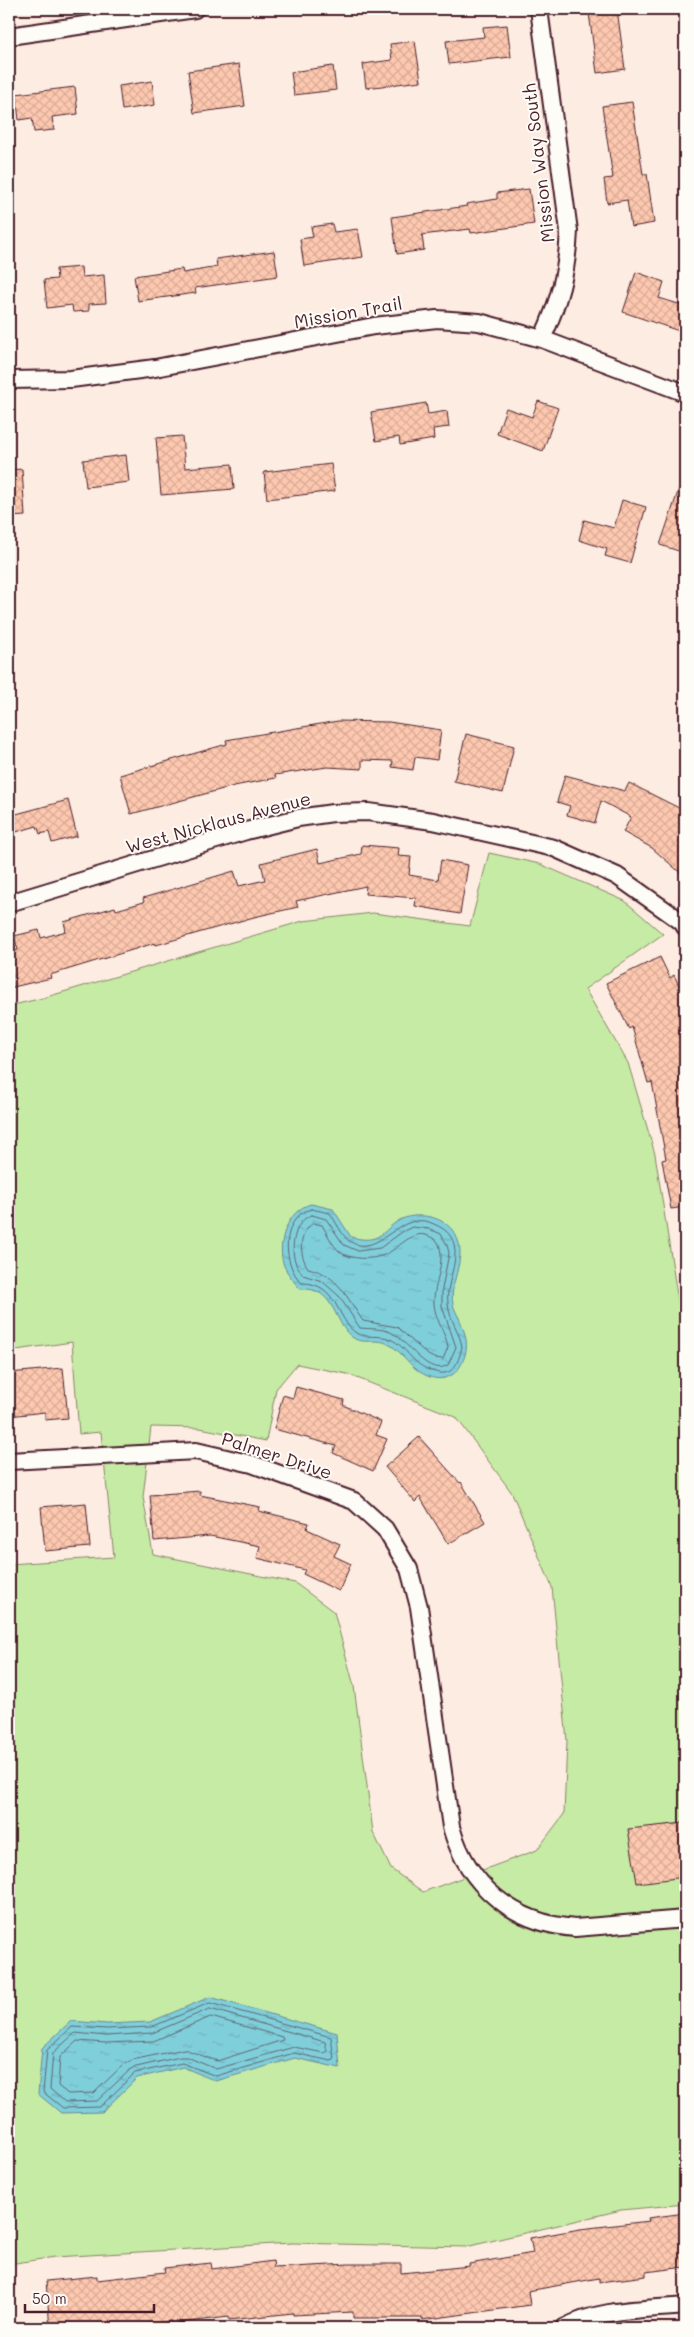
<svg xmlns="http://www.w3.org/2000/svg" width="694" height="2337" font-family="Mali,sans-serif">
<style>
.green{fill:#c5eba5;stroke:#888568;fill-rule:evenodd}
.water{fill:url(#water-ripples);stroke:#6a8995}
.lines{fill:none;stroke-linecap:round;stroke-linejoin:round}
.shore{stroke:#5f6571;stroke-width:1}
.building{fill:url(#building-cross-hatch);stroke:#4a1f2b}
.street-casing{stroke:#4a1f2b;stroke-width:20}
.street{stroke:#fdfcf7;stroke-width:16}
.labels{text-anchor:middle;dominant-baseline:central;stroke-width:4;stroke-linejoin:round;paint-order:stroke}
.street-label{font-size:18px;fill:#4a1f2b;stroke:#fdfcf7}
</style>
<defs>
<pattern id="water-ripples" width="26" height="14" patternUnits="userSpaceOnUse" patternTransform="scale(1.25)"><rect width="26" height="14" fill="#7fcfdb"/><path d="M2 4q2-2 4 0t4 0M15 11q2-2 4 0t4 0" fill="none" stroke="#6fb1bc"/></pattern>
<pattern id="building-cross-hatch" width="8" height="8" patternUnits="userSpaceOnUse" patternTransform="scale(1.25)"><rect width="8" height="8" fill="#fdc8af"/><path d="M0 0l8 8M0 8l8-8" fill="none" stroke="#daab97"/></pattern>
</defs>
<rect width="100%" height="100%" fill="#fdece1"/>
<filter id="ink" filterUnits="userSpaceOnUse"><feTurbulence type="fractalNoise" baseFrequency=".02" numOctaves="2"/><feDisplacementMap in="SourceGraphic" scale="10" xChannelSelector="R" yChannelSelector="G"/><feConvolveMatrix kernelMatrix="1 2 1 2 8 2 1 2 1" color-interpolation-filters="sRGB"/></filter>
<g filter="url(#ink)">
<!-- green -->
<path class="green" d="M489,853L540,864L625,901L663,934L585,989L628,1063L655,1154L685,1346V2204L621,2210L466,2247L292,2243L55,2257L9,2264V1564L114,1557L101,1432L79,1434L72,1342L9,1351V1006L43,998L303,921L373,913L470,926ZM297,1364L347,1374L456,1417L512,1493L552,1587L567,1741L564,1814L537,1850L423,1892L391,1869L373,1832L354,1686L334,1612L295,1583L153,1554L143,1497L151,1427L200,1428L266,1441L276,1389Z"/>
<!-- water -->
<path class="water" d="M311,1204L333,1209L351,1237C359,1239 369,1241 377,1237C384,1234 389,1227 395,1223C411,1211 441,1214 453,1231C471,1255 448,1281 453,1304C454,1309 457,1314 459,1318C464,1330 469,1342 465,1355C458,1380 437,1386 416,1369C407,1362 399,1349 388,1344C379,1338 364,1344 355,1339C333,1327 337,1286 300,1289C294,1282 288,1274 284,1266C276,1244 287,1210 311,1204Z
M210,1997L337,2033L340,2068L295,2058L216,2081L183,2067L137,2078L102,2112L61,2113L38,2094L42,2048L71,2021L107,2024L150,2022Z"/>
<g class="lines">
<!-- shore -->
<path class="shore" d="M311,1209L330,1213C334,1219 344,1238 349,1241C380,1261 400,1205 436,1225C445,1229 451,1234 454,1244C459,1264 445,1284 448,1304C449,1319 460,1332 462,1347C459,1359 455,1375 440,1373C411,1368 409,1347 390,1339C380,1334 364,1339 356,1333C336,1319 338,1283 302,1283C282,1265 280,1217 311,1209Z
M312,1215L326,1219L344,1245L358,1251L380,1248L402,1232L412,1227L430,1229L441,1234L447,1245L449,1253L442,1289V1306L456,1347L448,1365C428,1377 409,1343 394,1334C385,1328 370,1329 360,1328L339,1296L322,1281L303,1275C300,1271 296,1266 295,1261C290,1247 295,1219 312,1215Z
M313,1223L322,1225C327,1233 332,1245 339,1251C349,1260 372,1260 384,1255C403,1247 415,1222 438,1242C447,1261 433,1284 434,1304C435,1317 443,1330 447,1342L448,1347L443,1359L434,1358L428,1355L397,1327L363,1321C346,1297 339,1275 308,1268C299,1254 298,1234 313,1223Z
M210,2003L331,2037L334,2060L331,2061L294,2053L216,2076L182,2063L135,2073L100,2107L63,2108L43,2092L47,2050L72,2027L107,2029L151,2027Z
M210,2009L325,2042L327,2051L324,2053L294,2047L216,2069L187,2057H180L132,2068L97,2101L65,2102L50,2089L53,2053L75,2033L106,2036L152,2033Z
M211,2017L282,2037L283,2040L217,2061L184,2049L132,2060L124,2064L94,2093L68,2094L58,2086L60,2057L77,2041L106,2043L153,2041Z"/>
</g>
<!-- building -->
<path class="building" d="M617,9L625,69L597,73L589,13Z
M507,25L511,57L449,64L446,41L484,37L483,27Z
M415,41L421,81L366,88L363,64L392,60L390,44Z
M239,64L245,106L194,113L188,71Z
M333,66L336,90L294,95L291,72Z
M152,81L155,105L122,110L119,86Z
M75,87L78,114L52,117L54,130L34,132L32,118L19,120L16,94Z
M632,102L643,174H647L654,223L631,227L627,200L607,203L604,179L613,178L602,106Z
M529,189L534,224L471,233L470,229L422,235L424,250L397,254L392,217L467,206L466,204L497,199V193Z
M332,224L334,232L358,229L363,257L304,266L300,239L313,237L311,227Z
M274,251L278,276L195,288L196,293L138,301L134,276L182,269L183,273L217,267L216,259Z
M81,267L82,277L104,275L106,303L89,304V311L73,312L72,305L47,308L44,280L57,279L56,269Z
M636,272L664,282L659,298L685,306V333L623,312Z
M538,401L558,408L543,451L497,434L506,408L532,417Z
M426,403L428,414L447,411L449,427L433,429L434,439L400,445L399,437L376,441L371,412Z
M182,436L185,468L232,464L234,489L161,495L156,438Z
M126,455L129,482L86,487L83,460Z
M331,464L335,491L267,499L264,472Z
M22,469L25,516L9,517V470Z
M683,477H685V553L660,545Z
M622,500L646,507L630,563L605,556L607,549L579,540L584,520L614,528Z
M338,721L389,722L441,730L437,760L415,757L413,770L392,767L393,761L362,760V769L327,767L275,775L276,778L234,786L131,814L120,775L227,744L226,740Z
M466,734L514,746L503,793L454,781Z
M565,775L625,791L629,783L681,809L685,813V877L652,848L623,832L631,817L601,801L595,823L567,815L570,806L557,802Z
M68,800L77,836L52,843L49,832L40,834L37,826L9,834V816Z
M362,845L399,848L398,856L411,857L409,875L438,880L441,860L468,865L460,914L415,906L416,898L365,894L366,886L296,901L298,907L254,917L156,945L155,943L50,975L51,978L9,988V953L18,950L14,936L39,930L41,938L66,931L64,922L115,907L116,910L144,902L143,898L234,871L239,886L265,880L261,863L317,849L320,863L361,854Z
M660,957L670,978L674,975L685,998V1207L671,1209L662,1160L666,1159L652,1082L648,1083L632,1027L629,1029L606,983Z
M63,1368L68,1418L45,1420V1412L9,1416V1373Z
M296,1387L344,1400L343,1405L381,1422L376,1435L387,1439L373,1471L333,1453L336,1446L274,1429L283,1395L293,1398Z
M419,1437L460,1483L461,1482L485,1522L448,1544L420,1497L415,1502L385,1467Z
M200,1491V1495L260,1507L259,1511L309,1523L307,1529L340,1544L334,1556L351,1564L339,1591L303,1574L305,1570L257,1558L260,1546L210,1536L154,1541L150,1495Z
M86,1503L90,1547L45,1551L41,1507Z
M684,1823L685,1877L637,1883L628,1829Z
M685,2213V2267L646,2272V2276L599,2282V2278L528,2291L530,2305L422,2320V2318H353V2312L293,2315V2313L229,2320V2317L171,2324V2321L111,2328H109V2325L50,2328L46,2281L97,2276V2280L165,2272L164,2268L211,2263L212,2269L273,2261L274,2268L349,2264H401V2273L470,2266L469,2264L533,2253L530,2238L580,2229L649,2221L648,2218Z"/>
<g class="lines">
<!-- street casing -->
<g class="street-casing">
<path id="street" d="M539,9L569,231C567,273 559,302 542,339
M9,36L195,9
M9,380L71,379L155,368L374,326L437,319L479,322L542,339L685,393
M9,903L246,831L298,818L333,813L368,812L433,821L554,848L617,876L682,922L685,927
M9,1461L196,1451L252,1464L354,1501L385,1529L409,1569L419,1607L451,1827C468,1886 513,1923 575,1928L685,1919
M564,2328C599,2308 646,2310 685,2306"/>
</g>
<!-- street -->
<use href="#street" class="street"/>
</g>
</g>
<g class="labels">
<!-- street labels -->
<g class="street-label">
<text transform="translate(538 163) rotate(-97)">Mission Way South</text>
<text transform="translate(348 312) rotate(-10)">Mission Trail</text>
<text transform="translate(218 822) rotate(-15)">West Nicklaus Avenue</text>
<text transform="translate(277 1455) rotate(18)">Palmer Drive</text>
</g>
</g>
<!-- margin -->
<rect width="694" height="2337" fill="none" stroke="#fdfcf7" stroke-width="30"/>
<rect x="15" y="15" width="664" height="2307" fill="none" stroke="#4a1f2b" stroke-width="2" filter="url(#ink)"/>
<!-- scale -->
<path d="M25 2304v8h129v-8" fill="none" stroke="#4a1f2b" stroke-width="2.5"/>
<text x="32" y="2304" font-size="15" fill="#4a1f2b" stroke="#fdfcf7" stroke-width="4" paint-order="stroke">50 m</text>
</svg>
